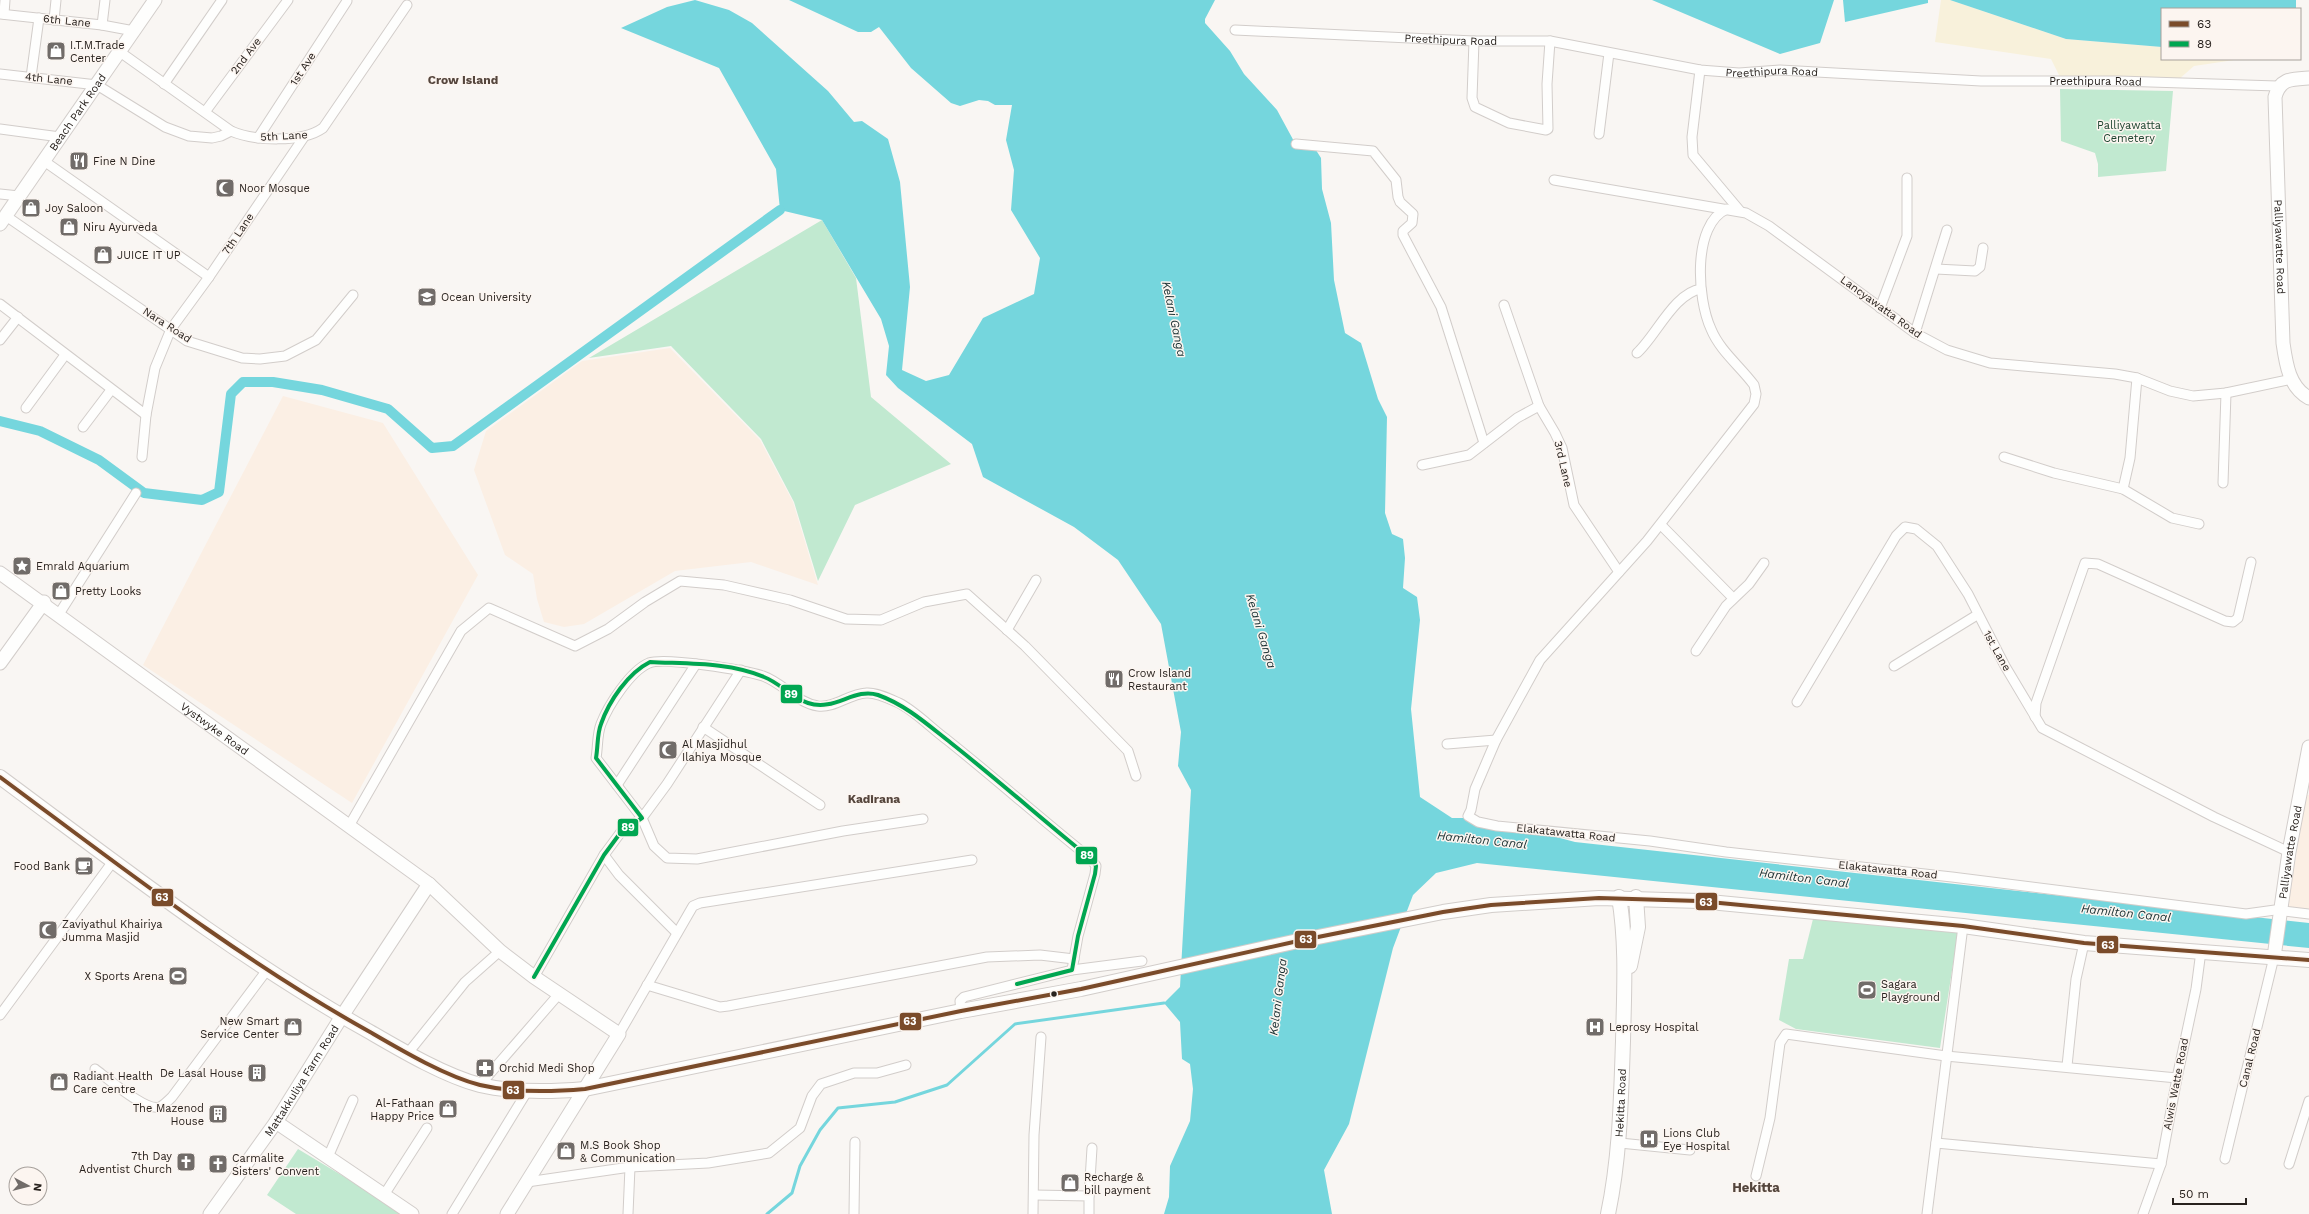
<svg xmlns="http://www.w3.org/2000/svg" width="2309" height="1214" font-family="'Work Sans',sans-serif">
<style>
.industrial{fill:#fbefe4}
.green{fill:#c1e9d0}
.sand{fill:#f8f1db}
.water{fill:#75d6dd}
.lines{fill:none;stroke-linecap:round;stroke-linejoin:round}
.stream{stroke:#75d6dd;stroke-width:3}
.canal{stroke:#75d6dd;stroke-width:10}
.street-casing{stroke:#d2cdca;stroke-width:11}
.secondary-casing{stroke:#d2cdca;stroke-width:15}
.primary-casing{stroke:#d2cdca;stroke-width:16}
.street{stroke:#fefefd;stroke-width:9}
.secondary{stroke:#fefefd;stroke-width:13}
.primary{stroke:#fefefd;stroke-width:14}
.bus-1-casing{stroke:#fcf5f0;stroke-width:7}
.bus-2-casing{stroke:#fcf5f0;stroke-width:7}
.bus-1{stroke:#7a4b2a;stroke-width:4}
.bus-2{stroke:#00a651;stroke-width:4}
.bus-dot{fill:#28221e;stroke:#fcf5f0;stroke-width:1.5}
.labels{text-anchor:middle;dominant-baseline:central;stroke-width:3;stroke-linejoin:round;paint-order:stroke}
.street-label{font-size:11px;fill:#28221e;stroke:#fcf5f0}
.poi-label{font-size:11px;fill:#28221e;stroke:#fcf5f0;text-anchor:start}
.park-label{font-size:11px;fill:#1e4530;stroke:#fcf5f0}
.neighbourhood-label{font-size:12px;font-weight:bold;fill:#54453c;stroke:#fcf5f0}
.water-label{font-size:12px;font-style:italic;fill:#193032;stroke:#fcf5f0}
.quarter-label{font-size:13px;font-weight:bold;fill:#54453c;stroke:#fcf5f0}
.line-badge{stroke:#fcf5f0;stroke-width:1.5}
.badge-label{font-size:11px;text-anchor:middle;font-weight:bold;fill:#fff}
</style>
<rect width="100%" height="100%" fill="#f9f6f3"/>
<!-- industrial -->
<path class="industrial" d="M670,348L760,440L793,502L818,585L751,562L675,571L584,624L564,627L544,622L537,599L533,574L505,555L474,470L486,431L582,361Z
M283,396L383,423L478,575L352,803L143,665Z
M2306,795H2309V910L2288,907Z"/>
<!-- green -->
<path class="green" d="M2060,89L2173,91L2166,171L2098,177V164L2095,153L2061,141Z
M822,220L856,278L871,397L951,464L855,505L818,581L794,502L761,439L671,346L589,358Z
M1813,919L1958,932L1940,1048L1796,1029L1779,1020L1789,959H1803Z
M298,1149L406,1214H296L267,1195Z"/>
<!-- sand -->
<path class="sand" d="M1941,0H1950L2066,39L2162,47V59H2241L2194,66L2178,80L2061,79L2051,59L1935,42Z"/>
<!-- water -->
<path class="water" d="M695,0L729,10L752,23L828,91L854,122L862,121L888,139L900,182L910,287L902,370L926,381L949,375L983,318L1034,294L1040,258L1011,210L1014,170L1006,140L1012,105H995L988,101L979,100L960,106L951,103L911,68L879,27L871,32H858L789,0H1215L1205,19V23L1230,51L1244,74L1277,110L1296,145L1314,147L1321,158L1322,189L1331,223L1334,280L1345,333L1361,343L1378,399L1387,417L1385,513L1392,534L1403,539L1405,558L1403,588L1417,597L1420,620L1411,709L1420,797L1452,818H1484L1575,842L2309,923V948L1477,863L1436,873L1413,895L1393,948L1349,1124L1324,1170L1332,1214H1164L1169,1197L1170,1166L1190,1121L1193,1089L1190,1064L1182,1059L1180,1022L1164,1003L1180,987L1191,790L1178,766L1181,732L1161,624L1118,560L1074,527L983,477L972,444L898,388L886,375L889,346L881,319L822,220L780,210L776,169L719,68L621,28L667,7Z
M1652,0H1834L1820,43L1780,54Z
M1843,0H1928V3L1845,22Z
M1950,0H2296V9H2162V47L2066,39Z"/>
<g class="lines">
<!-- stream -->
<path class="stream" d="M767,1214L792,1193L800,1166L820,1130L838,1108L895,1102L947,1085L1015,1024L1164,1003"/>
<!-- canal -->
<path class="canal" d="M0,421L40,431L99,460L144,493L202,500L219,492L231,394L243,382H273L322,390L388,409L432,448L453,446L780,210"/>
<!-- street casing -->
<g class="street-casing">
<g id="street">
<path d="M0,14L102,25L134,31"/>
<path d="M4,14L5,0"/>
<path d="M54,20L56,0"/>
<path d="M102,25L105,0"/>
<path id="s1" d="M1235,30L1474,41H1550L1700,70L1739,73L1780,70L1981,81H2119L2277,86"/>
<path d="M1474,41L1472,98L1475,107L1509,123L1546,130L1548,129L1547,84L1550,41"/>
<path d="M120,52L231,131C254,141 302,143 323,128L407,5"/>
<path d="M1700,70L1692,137L1693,155L1740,211"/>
<path d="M0,74L97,85L165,127L189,136L212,138L221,136L231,131"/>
<path d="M31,77L39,18"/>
<path d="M164,84L222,0"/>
<path d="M205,112L288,0"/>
<path d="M0,129L60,137"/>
<path d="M1599,134L1609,53"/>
<path d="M258,138L347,1"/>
<path d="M1296,144L1373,151L1396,180L1398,197L1400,202L1413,214L1412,223L1403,231V235L1441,307L1484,443"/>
<path d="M44,161L209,277"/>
<path d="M1554,180L1746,213L1769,226L1915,333L1947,350L1990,363L2115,374L2137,378L2170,391L2193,396L2226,393L2292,379"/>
<path d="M0,194L19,196"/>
<path d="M1727,209C1692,224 1697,299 1711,329C1720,351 1740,366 1754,385L1756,394L1754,404L1647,541L1540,660L1496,740L1475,789L1471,810L1468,816L1478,822L1497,826L1650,841L1726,852L1952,877L2246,914L2275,910L2309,914"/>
<path d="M6,216L187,341L242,358L260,359L285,356L316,340L353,295"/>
<path d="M1936,269L1975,271L1980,267L1983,248"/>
<path d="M0,304L146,415"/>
<path d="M1504,305L1539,406L1555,433L1562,448L1574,505L1619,572"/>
<path d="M1880,308L1907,236V178"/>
<path d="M1915,333L1947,230"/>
<path d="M0,340L18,317"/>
<path d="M1637,353C1656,336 1674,293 1701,289"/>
<path d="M26,408L65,355"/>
<path d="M83,427L111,390"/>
<path d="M142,457L146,415L155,368L171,329L209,277L304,137"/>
<path d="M2004,457L2054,473L2123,489L2172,518L2199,524"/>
<path d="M1422,465L1469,455L1517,418L1539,406"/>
<path d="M2223,483L2226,393"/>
<path d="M2123,489L2130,458L2137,378"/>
<path d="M1661,525L1733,598"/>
<path d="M59,614L136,493"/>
<path d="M1007,630L1036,580"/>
<path d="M1696,651L1726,606L1749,584L1764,563"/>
<path d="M1894,666L1977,615"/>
<path d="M741,670L667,784L642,818L654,846L667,858L697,859L843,831L923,819"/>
<path d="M1797,702L1896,536L1905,527L1916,529L1937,546L1968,594L2005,666L2042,728L2214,817L2289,852"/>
<path d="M2035,717L2036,703L2085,563L2098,564L2225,621L2233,622L2238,618L2251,562"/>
<path d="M703,727L820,805"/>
<path d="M1447,744L1496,740"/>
<path d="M617,785L696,664"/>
<path d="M349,826L461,631L489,608L575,646L608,629L645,602L680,581L724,585L790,600L846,619L881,620L924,602L967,594L1025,646L1128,751L1136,776"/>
<path d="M604,855L619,875L677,933"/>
<path d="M1072,970L1142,961"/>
<path d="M534,977L604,855L621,832L642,818L596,758C598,747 597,734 601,724C608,706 630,671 649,663C665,657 744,670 763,676C783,683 797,703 818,706C835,708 849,694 866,693C876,692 890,699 899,703C915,711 931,728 946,739C995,778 1042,820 1091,859L1096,866L1095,874L1078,936L1072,970L964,997L960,1001L961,1011"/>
<path d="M647,985L720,1007L728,1006L987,957L1040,955L1074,959"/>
<path d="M0,1015L114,860"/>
<path d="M619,1034L693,906L700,903L972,860"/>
<path d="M408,1053L465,982L500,951"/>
<path d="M2067,1066L2076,979L2084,943"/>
<path d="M95,1069C107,1078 146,1112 160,1107C164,1105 169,1100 172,1097L267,970"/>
<path d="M480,1085L559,994"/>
<path d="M1620,1143L1690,1150"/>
<path d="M1936,1143L2161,1164"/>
<path d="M328,1157L353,1100"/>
<path d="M2225,1159L2274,957"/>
<path d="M2289,1164L2309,1101"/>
<path d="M1756,1176L1770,1118L1780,1043L1786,1034L1946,1056L2177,1078"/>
<path d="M527,1182L630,1167L708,1163L769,1153L800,1128L812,1096L821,1084L854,1073H877L906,1065"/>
<path d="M384,1195L427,1128"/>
<path d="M1034,1195L1089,1196V1214"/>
<path d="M1089,1196L1092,1148"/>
<path d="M452,1214L528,1090"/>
<path d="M628,1214L630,1167"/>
<path d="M854,1214L855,1142"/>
<path d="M1033,1214L1034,1135L1041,1037"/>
<path d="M1927,1214L1963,926"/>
<path d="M2143,1214L2161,1164L2177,1078L2196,989L2201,951"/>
</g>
</g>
<!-- secondary casing -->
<g class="secondary-casing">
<g id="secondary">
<path id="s2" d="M2309,78C2292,79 2280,78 2275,97L2283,343C2286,364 2289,387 2309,398"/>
<path id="s3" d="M0,224L155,0"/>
<path id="s4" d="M0,573L429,884L500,951L534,977L619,1034L507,1214"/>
<path d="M0,663L44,602"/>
<path id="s5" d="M2274,957L2289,852L2309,747"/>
<path d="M276,1122L412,1214"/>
<path id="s6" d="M210,1214L276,1122L342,1016L429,884"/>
</g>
</g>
<!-- primary casing -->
<g class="primary-casing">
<g id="primary">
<path d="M0,777C120,866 239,959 370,1032C401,1050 445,1076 480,1085C514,1093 550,1092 585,1089L961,1011L1081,989L1298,941L1443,912L1491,905L1599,898L1699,901L1963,926L2084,943L2309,960"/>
<path d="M1630,966L1638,927L1636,897"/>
<path id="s7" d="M1608,1214C1620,1157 1621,1099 1623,1041C1624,993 1627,945 1619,897"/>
</g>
</g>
<!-- street -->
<use href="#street" class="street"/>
<!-- secondary -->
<use href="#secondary" class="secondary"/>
<!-- primary -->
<use href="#primary" class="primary"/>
<!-- bus-1 casing -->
<g class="bus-1-casing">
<path id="bus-1" d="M0,777C120,866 239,959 370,1032C401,1050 445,1076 480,1085C514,1093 550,1092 585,1089L961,1011L1081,989L1298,941L1443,912L1491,905L1599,898L1699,901L1963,926L2084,943L2309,960"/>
</g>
<!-- bus-2 casing -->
<g class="bus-2-casing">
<path id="bus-2" d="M534,977L604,855L621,832L642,818L596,758C598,747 597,734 601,724C609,701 628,673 650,662C687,664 729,662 764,677C780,683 792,698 808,703C835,712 854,687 878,695C906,705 928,725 951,743C999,781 1044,821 1091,859L1096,866L1095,874L1078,936L1072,970L1017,984"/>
</g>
<!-- bus-1 -->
<use href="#bus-1" class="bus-1"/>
<!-- bus-2 -->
<use href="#bus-2" class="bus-2"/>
</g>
<!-- icons -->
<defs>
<g id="shop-square" transform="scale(1)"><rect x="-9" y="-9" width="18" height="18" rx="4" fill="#716c69" stroke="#fcf5f0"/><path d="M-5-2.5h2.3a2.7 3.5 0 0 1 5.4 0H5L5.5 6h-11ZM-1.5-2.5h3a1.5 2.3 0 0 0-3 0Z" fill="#fff"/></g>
<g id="restaurant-square" transform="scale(1)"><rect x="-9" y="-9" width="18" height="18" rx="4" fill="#716c69" stroke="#fcf5f0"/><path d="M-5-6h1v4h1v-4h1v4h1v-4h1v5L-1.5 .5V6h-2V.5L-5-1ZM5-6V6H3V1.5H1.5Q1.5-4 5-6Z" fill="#fff"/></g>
<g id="mosque-square" transform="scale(1)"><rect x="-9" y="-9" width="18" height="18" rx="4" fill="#716c69" stroke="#fcf5f0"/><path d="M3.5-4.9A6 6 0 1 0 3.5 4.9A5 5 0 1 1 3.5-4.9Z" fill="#fff"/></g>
<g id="university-square" transform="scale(1)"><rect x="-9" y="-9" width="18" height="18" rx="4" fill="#716c69" stroke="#fcf5f0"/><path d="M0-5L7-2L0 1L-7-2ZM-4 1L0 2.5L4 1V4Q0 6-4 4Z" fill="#fff"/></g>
<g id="sight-square" transform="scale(1)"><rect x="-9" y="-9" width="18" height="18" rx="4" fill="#716c69" stroke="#fcf5f0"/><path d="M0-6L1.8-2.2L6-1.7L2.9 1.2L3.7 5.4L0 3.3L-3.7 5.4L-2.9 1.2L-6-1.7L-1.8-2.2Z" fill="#fff"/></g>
<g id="cafe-square" transform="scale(1)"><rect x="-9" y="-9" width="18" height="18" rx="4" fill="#716c69" stroke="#fcf5f0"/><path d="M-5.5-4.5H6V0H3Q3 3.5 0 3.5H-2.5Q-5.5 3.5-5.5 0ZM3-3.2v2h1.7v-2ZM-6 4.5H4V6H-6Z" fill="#fff"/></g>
<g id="stadium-square" transform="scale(1)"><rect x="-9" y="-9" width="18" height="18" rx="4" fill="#716c69" stroke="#fcf5f0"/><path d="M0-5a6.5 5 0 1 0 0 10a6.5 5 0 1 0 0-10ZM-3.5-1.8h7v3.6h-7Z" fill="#fff"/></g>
<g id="hospital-square" transform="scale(1)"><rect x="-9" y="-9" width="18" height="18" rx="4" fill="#716c69" stroke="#fcf5f0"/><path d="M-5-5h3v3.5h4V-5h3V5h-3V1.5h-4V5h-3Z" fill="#fff"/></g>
<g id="pharmacy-square" transform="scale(1)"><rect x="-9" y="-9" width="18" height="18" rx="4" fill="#716c69" stroke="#fcf5f0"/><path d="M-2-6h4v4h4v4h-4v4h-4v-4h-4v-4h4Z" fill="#fff"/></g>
<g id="building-square" transform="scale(1)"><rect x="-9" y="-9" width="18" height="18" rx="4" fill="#716c69" stroke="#fcf5f0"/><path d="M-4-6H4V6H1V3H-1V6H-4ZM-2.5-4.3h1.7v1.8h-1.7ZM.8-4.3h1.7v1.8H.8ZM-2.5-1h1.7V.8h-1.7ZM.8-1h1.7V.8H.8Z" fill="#fff"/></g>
<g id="church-square" transform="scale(1)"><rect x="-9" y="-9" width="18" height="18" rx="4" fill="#716c69" stroke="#fcf5f0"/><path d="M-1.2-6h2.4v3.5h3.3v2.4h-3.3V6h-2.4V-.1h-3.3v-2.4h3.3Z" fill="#fff"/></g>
</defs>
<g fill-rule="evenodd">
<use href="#shop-square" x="56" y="51"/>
<use href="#restaurant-square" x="79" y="161"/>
<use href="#mosque-square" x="225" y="188"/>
<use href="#shop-square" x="31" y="208"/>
<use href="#shop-square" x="69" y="227"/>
<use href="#shop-square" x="103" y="255"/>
<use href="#university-square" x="427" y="297"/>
<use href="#sight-square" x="22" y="566"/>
<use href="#shop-square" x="61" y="591"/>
<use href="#restaurant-square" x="1114" y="679"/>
<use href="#mosque-square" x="668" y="750"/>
<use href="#cafe-square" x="84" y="866"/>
<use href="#mosque-square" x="48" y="930"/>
<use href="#stadium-square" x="178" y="976"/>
<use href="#stadium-square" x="1867" y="990"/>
<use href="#shop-square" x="293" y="1027"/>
<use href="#hospital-square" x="1595" y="1027"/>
<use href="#pharmacy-square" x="485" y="1068"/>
<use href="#building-square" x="257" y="1073"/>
<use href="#shop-square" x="59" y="1082"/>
<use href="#shop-square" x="448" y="1109"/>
<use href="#building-square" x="218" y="1114"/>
<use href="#hospital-square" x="1649" y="1139"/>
<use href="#shop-square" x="566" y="1151"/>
<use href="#church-square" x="186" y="1162"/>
<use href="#church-square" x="218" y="1164"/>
<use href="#shop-square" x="1070" y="1183"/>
</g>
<!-- markers -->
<circle class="bus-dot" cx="1054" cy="994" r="3.5"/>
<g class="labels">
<!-- street labels -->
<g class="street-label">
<text transform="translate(67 21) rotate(6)">6th Lane</text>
<text stroke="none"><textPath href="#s1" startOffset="216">Preethipura Road</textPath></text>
<text transform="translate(246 56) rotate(-53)">2nd Ave</text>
<text transform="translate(303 69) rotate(-57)">1st Ave</text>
<text stroke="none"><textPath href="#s1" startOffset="540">Preethipura Road</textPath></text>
<text transform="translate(49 79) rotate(6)">4th Lane</text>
<text stroke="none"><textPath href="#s1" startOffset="864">Preethipura Road</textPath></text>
<text stroke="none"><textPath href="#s3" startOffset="136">Beach Park Road</textPath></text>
<text transform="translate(284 136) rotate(-3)">5th Lane</text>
<text transform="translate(238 234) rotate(-56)">7th Lane</text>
<text stroke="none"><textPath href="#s2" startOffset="193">Palliyawatte Road</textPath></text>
<text transform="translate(1881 307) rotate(36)">Lancyawatta Road</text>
<text transform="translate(167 325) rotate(33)">Nara Road</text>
<text transform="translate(1563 464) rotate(77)">3rd Lane</text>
<text transform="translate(1997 651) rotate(61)">1st Lane</text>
<text stroke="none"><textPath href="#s4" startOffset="265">Vystwyke Road</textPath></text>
<text transform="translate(1566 833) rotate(6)">Elakatawatta Road</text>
<text stroke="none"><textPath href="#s5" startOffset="106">Palliyawatte Road</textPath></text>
<text transform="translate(1888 870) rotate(6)">Elakatawatta Road</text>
<text transform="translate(2250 1058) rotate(-76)">Canal Road</text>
<text stroke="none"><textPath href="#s6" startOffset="162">Mattakkuliya Farm Road</textPath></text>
<text transform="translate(2176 1084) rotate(-79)">Alwis Watte Road</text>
<text stroke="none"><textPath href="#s7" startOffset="112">Hekitta Road</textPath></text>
</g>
<!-- poi labels -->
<g class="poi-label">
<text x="70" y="45">I.T.M.Trade<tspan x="70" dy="13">Center</tspan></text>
<text x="93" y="161">Fine N Dine</text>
<text x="239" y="188">Noor Mosque</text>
<text x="45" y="208">Joy Saloon</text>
<text x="83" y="227">Niru Ayurveda</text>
<text x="117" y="255">JUICE IT UP</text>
<text x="441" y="297">Ocean University</text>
<text x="36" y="566">Emrald Aquarium</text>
<text x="75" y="591">Pretty Looks</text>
<text x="1128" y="673">Crow Island<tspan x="1128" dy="13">Restaurant</tspan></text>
<text x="682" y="744">Al Masjidhul<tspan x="682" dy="13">Ilahiya Mosque</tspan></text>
<text x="70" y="866" text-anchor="end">Food Bank</text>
<text x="62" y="924">Zaviyathul Khairiya<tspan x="62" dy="13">Jumma Masjid</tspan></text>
<text x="164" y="976" text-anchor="end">X Sports Arena</text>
<text x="1881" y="984">Sagara<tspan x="1881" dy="13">Playground</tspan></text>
<text x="279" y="1021" text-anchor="end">New Smart<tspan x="279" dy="13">Service Center</tspan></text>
<text x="1609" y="1027">Leprosy Hospital</text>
<text x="499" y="1068">Orchid Medi Shop</text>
<text x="243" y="1073" text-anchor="end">De Lasal House</text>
<text x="73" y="1076">Radiant Health<tspan x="73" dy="13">Care centre</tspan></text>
<text x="434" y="1103" text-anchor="end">Al-Fathaan<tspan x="434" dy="13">Happy Price</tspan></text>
<text x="204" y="1108" text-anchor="end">The Mazenod<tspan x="204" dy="13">House</tspan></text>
<text x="1663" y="1133">Lions Club<tspan x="1663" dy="13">Eye Hospital</tspan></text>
<text x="580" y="1145">M.S Book Shop<tspan x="580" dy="13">&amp; Communication</tspan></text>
<text x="172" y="1156" text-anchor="end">7th Day<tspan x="172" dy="13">Adventist Church</tspan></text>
<text x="232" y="1158">Carmalite<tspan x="232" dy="13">Sisters' Convent</tspan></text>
<text x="1084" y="1177">Recharge &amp;<tspan x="1084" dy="13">bill payment</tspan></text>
</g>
<!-- park labels -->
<g class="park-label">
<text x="2129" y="125">Palliyawatta<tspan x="2129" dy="13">Cemetery</tspan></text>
</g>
<!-- neighbourhood labels -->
<g class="neighbourhood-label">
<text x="463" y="80">Crow Island</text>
<text x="874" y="799">Kadirana</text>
</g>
<!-- water labels -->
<g class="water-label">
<text transform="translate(1174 319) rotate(78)">Kelani Ganga</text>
<text transform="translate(1261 631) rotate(73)">Kelani Ganga</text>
<text transform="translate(1482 840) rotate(6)">Hamilton Canal</text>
<text transform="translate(1804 878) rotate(7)">Hamilton Canal</text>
<text transform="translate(2126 913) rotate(6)">Hamilton Canal</text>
<text transform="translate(1278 997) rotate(-83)">Kelani Ganga</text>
</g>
<!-- quarter labels -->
<g class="quarter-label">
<text x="1756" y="1187">Hekitta</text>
</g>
</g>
<g class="line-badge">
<rect x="780" y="684" width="23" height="20" rx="4" fill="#00a651"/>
<rect x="617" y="818" width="22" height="19" rx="4" fill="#00a651"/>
<rect x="1075" y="846" width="23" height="19" rx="4" fill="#00a651"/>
<rect x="151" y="888" width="23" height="19" rx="4" fill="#7a4b2a"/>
<rect x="1695" y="892" width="23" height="19" rx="4" fill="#7a4b2a"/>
<rect x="1294" y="930" width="23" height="19" rx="4" fill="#7a4b2a"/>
<rect x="2096" y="935" width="23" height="19" rx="4" fill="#7a4b2a"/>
<rect x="899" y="1012" width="23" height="19" rx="4" fill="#7a4b2a"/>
<rect x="502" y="1080" width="23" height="20" rx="4" fill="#7a4b2a"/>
</g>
<g class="badge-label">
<text x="791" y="698">89</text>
<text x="628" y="831">89</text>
<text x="1087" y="859">89</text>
<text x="162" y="901">63</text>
<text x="1706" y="906">63</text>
<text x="1306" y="943">63</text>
<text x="2108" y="949">63</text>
<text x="910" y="1025">63</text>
<text x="513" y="1094">63</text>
</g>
<!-- legend -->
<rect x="2161" y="8" width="140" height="52" fill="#fcf5f0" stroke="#a7a19c"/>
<rect x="2169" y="21" width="20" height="6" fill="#7a4b2a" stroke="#a7a19c"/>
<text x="2197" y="28" font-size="12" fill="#28221e">63</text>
<rect x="2169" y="41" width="20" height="6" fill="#00a651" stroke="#a7a19c"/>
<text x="2197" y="48" font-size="12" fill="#28221e">89</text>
<!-- north arrow -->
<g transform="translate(28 1186) rotate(97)"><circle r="19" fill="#fcf5f0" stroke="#a7a19c"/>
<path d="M0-3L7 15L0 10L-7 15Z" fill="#716c69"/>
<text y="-6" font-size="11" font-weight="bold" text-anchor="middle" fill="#28221e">N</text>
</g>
<!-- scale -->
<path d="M2173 1198v6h73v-6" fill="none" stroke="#28221e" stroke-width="2"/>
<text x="2179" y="1198" font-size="12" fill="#28221e" stroke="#fcf5f0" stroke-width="3" paint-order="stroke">50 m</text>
</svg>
